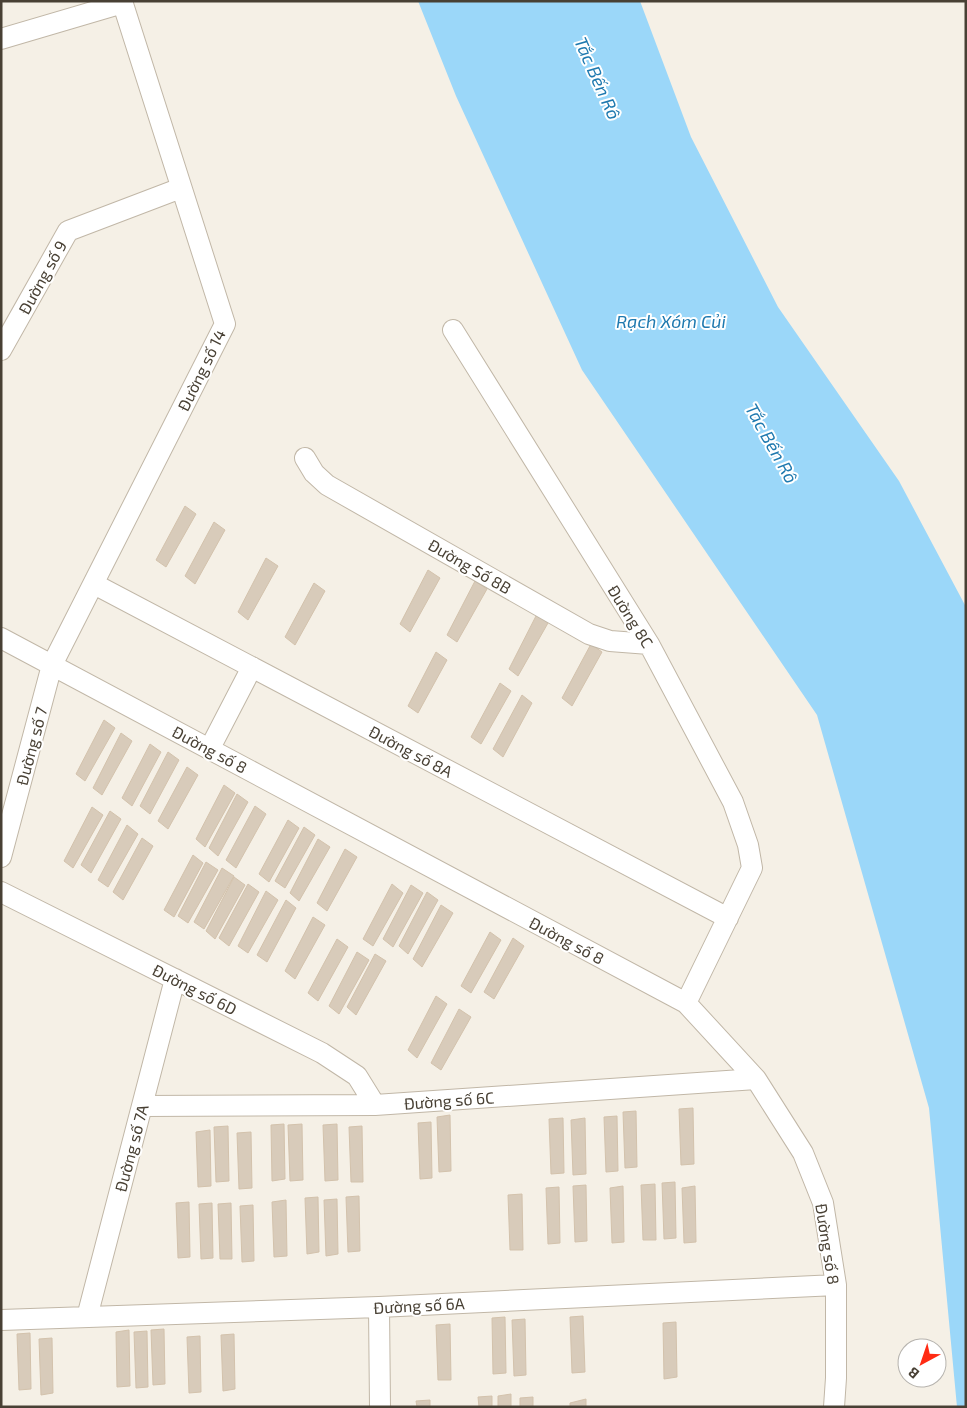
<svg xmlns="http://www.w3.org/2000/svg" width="967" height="1408" font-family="'Exo 2',sans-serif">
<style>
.water{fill:#9bd7f9}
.building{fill:#d8cbba;stroke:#d3c2ac}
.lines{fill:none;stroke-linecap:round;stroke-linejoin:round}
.street-casing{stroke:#c1b7a7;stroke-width:22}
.street{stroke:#fff;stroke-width:20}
.labels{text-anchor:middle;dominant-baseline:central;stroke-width:4;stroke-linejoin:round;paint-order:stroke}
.street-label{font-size:16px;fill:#484034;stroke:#fff}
.water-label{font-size:18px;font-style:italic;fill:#1e79af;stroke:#fff}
</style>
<rect width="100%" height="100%" fill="#f5f0e6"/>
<!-- water -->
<path class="water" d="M418,1H640L691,137L778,307L899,481L966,607V1407H957L929,1108L817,715L582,370L456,96Z"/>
<!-- building -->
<path class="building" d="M185,506L196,514L166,567L156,560Z
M214,522L225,530L195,584L185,576Z
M266,558L278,566L248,620L238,612Z
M428,570L440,578L410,632L400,624Z
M475,581L487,589L457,642L447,635Z
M314,583L325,591L295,645L285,637Z
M537,614L548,623L518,676L509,669Z
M591,644L602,652L572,706L562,698Z
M436,652L447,660L418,713L408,706Z
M500,683L511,691L481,744L471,737Z
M522,695L532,703L503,757L493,749Z
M104,720L115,728L85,781L76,774Z
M121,733L132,741L102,795L93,788Z
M150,744L161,752L132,806L122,798Z
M168,752L179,760L150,814L140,806Z
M187,767L198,775L168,829L158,821Z
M224,785L235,793L205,847L196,839Z
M237,794L248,802L218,856L209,848Z
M255,806L266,814L236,868L226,860Z
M92,807L103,815L73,868L64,861Z
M110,811L121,819L91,873L81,865Z
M288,820L299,828L269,882L259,874Z
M127,825L138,834L108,887L98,880Z
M304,827L315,835L285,888L275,881Z
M142,838L153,846L123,900L113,892Z
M318,839L330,847L299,901L290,893Z
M345,849L357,857L327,911L317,903Z
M193,855L203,863L174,917L164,910Z
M206,862L218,870L188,923L178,916Z
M222,868L234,876L204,929L194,922Z
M234,877L245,885L215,939L206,931Z
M248,884L259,892L229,946L219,938Z
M392,884L403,893L373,946L363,939Z
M411,885L423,893L393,947L383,939Z
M266,891L278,900L248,953L238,946Z
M427,892L438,900L408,954L399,946Z
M286,900L296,908L267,962L257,955Z
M441,905L453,913L422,967L413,959Z
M313,917L325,925L295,979L285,971Z
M490,932L501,940L471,993L461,986Z
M513,938L524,946L494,999L484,992Z
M337,939L348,947L318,1001L308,993Z
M357,952L369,960L339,1014L329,1006Z
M375,954L386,961L356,1015L347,1007Z
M436,996L447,1004L417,1058L408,1050Z
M459,1009L471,1017L441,1070L431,1063Z
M693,1108L694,1164L681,1165L679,1109Z
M636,1111L637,1167L625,1168L623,1112Z
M450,1115L451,1171L439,1172L437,1117Z
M617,1116L618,1171L606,1172L604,1117Z
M563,1118L564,1173L551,1174L549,1119Z
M585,1118L586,1174L573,1175L571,1120Z
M431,1122L432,1178L420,1179L418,1123Z
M284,1124L285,1179L272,1181L271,1125Z
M302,1124L303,1180L290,1181L288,1125Z
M337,1124L338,1180L325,1181L323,1125Z
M228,1126L229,1181L216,1182L214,1127Z
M362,1126L363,1182H351L349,1127Z
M210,1130L211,1186L198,1187L196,1132Z
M251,1132L252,1188L239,1189L237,1133Z
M675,1182L676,1238L664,1239L662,1183Z
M655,1184L656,1240H643L641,1185Z
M586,1185L587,1241L575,1242L573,1186Z
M623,1186L624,1242L612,1243L610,1188Z
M695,1186L696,1242L684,1243L682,1188Z
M559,1187L560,1243L548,1244L546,1188Z
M522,1194L523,1250H510L508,1195Z
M359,1196L360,1251L348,1252L346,1197Z
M318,1197L319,1252L307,1254L305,1198Z
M337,1199L338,1254L326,1256L324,1200Z
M286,1200L287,1256L274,1257L272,1202Z
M189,1202L190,1257L178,1258L176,1203Z
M212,1203L213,1258L201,1259L199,1204Z
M231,1203L232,1259H220L218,1204Z
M253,1205L254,1261L242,1262L240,1206Z
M583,1316L585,1372L572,1373L570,1317Z
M505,1317L506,1373L493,1374L492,1318Z
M525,1319L526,1375L514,1376L512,1320Z
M676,1322L677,1377L664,1379L663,1323Z
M450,1324L451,1380H438L436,1325Z
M164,1329L165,1384L153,1385L151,1330Z
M129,1330L130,1386L117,1387L116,1332Z
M147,1331L148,1387L136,1388L134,1332Z
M30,1333L31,1389L19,1390L17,1334Z
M234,1334L235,1389L223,1391L221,1335Z
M200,1336L201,1392L189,1393L187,1337Z
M52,1338L53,1393L41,1395L39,1339Z
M511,1394V1407H498V1396Z
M492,1396V1407H479L478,1397Z
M533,1397V1407H520V1398Z
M586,1399V1407H570V1403Z
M430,1400V1407H417L416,1401Z"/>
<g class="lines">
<!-- street casing -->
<g class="street-casing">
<path id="street" d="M1,39L123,3
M453,330L649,644L733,802L748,845L752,868L686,1003
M1,350L68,231L181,188
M305,458L314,473L327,485L589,634L610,641L649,644
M94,584L728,918
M1,638L686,1003L756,1079L803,1153L823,1203L836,1285V1378L834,1407
M210,748L252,667
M1,857L52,665L225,324L122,1
M1,892L322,1053L357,1076L375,1105
M142,1106L375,1105L756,1079
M379,1307L380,1407
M87,1317L175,979
M1,1320L379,1307L836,1285"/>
</g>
<!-- street -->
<use href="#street" class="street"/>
</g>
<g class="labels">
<!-- street labels -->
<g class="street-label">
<text transform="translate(42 277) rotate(-61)">Đường số 9</text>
<text transform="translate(201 370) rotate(-64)">Đường số 14</text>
<text transform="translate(470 566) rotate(30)">Đường Số 8B</text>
<text transform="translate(631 616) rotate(58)">Đường 8C</text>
<text transform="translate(31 746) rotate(-75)">Đường số 7</text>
<text transform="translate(210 749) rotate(28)">Đường số 8</text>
<text transform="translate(411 751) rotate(28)">Đường số 8A</text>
<text transform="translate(567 940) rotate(28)">Đường số 8</text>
<text transform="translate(195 989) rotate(27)">Đường số 6D</text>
<text transform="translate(449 1100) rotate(-4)">Đường số 6C</text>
<text transform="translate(131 1148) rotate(-75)">Đường số 7A</text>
<text transform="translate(828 1244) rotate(81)">Đường số 8</text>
<text transform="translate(419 1305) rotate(-3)">Đường số 6A</text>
</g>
<!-- water labels -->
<g class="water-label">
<text transform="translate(598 78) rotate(66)">Tắc Bến Rô</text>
<text x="671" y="321">Rạch Xóm Củi</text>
<text transform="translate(772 443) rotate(61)">Tắc Bến Rô</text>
</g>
</g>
<!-- border -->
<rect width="967" height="1408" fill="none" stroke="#484034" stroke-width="5"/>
<!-- north arrow -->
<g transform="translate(922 1363) rotate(220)"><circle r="24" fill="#ffffff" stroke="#b6b3ae"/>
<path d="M0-4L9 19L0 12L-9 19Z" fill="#ff2b13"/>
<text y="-8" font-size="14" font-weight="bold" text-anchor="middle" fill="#484034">B</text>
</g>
</svg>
